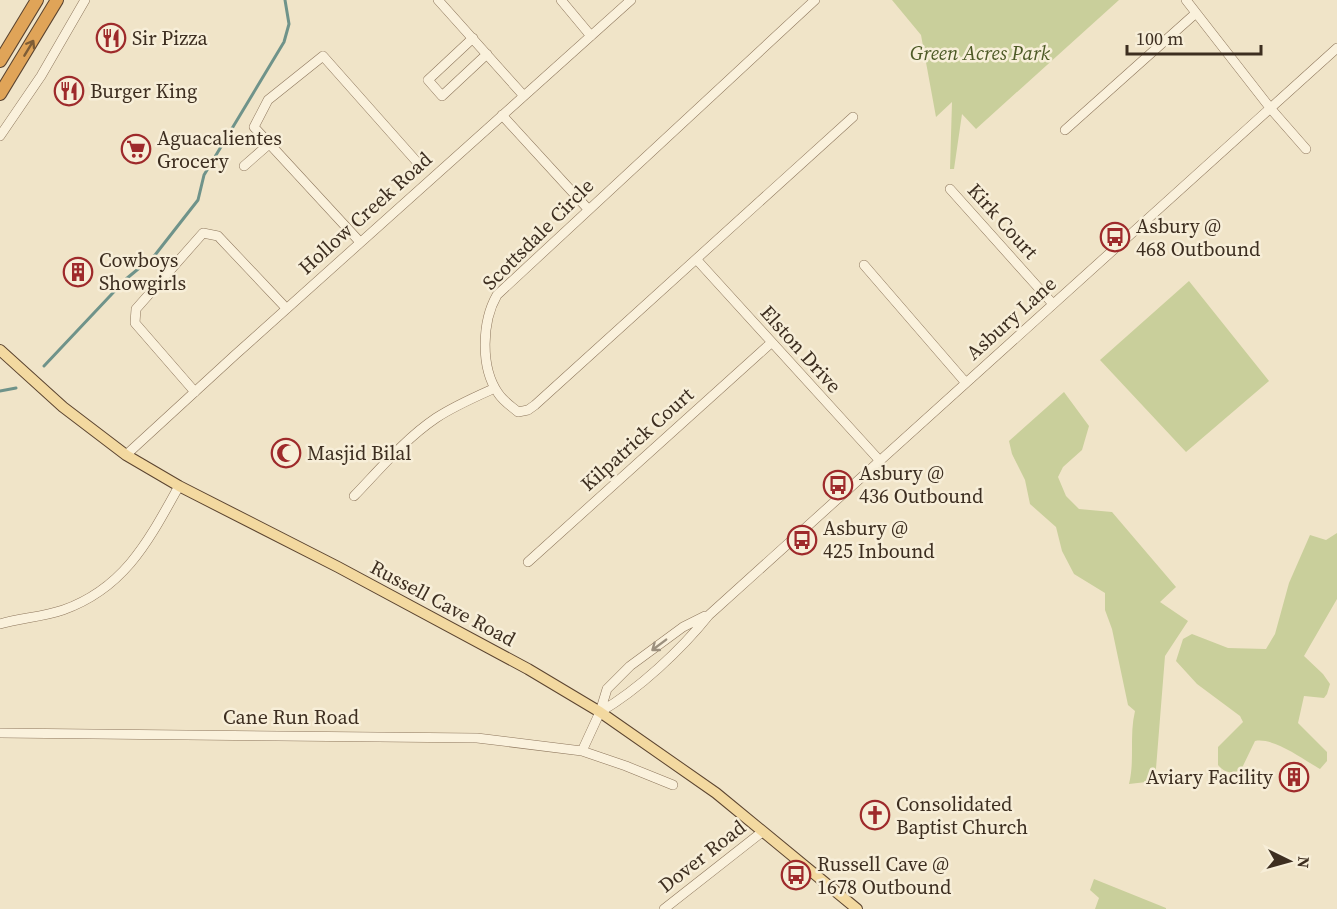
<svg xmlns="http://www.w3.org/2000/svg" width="1337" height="909" font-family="'Source Serif 4',serif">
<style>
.green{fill:#c9cf9b}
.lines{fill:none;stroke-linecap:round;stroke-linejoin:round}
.stream{stroke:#6f938a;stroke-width:3}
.minor-casing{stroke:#8d765c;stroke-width:10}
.major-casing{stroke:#5b4430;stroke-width:12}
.highway-casing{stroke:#5b4430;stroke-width:14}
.minor{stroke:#faf1dc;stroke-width:9}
.major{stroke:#f3d9a0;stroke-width:10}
.highway{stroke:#e0a458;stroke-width:12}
.oneway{stroke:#7e5d36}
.oneway2{stroke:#9c907e}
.labels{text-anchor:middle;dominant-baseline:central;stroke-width:5;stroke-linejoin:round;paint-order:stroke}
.poi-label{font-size:20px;fill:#3d2e20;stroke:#f7eed8;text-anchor:start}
.park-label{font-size:20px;font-style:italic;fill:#4d5a26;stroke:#f7eed8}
.street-label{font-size:20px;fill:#3d2e20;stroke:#f7eed8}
</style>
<rect width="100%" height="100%" fill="#f0e4c8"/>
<!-- green -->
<path class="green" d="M892,0H1119L976,129L962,114L954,169H950L952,102L936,117L921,35Z
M1189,281L1269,381L1186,452L1100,360Z
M1064,392L1089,426L1082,450L1063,467L1058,477L1066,496L1079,509L1112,512L1176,587L1160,602L1188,621L1165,656L1155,781L1129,784C1135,760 1129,736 1135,711L1128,705L1112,629L1105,610V593L1074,574L1062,551L1056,527L1030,504L1025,480L1012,454L1009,441Z
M1337,533V599L1304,656L1323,674L1330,684L1327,694L1324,698L1304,696L1298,723L1327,752V761L1320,769C1304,760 1274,737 1255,741L1241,770C1231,774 1225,773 1218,765V747L1243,722L1240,716L1197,684L1176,661L1183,639L1192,634L1228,648L1266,649L1275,634L1289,583L1310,535L1326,540Z
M1094,879L1166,908V909H1095L1099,898L1090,890Z"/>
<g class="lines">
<!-- stream -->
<path class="stream" d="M44,366L126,279L155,255L198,200L204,175L284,42L289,24L285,0
M0,391L16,388"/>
<!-- minor casing -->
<g class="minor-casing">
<path id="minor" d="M438,0L524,96
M561,0L591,36
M815,0L497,295C482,321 480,367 498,393C503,401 511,406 518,412L528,410L535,405L853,117
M1186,0L1271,109L1306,149
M473,38L428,80L442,96L487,54
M502,115L588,209
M1065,130L1196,13
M0,136L41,76L85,0
M244,166L269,144
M950,189L1053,304
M360,242L254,127L268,100L323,56L417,162
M697,260L880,461
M864,265L966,383
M195,392L135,323L136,309L203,233L218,236L286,308
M126,455L235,355L631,0
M354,496C380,469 405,439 436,418C454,406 475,397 495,388
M528,562L771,343
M0,624C20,618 42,617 63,610C125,588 149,540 179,486
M600,712C638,690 681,650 709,615L1337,48
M0,733L477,738L582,751L626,766L673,785
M582,751L600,712L607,689L630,666L683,627L705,616
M664,909L762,832"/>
</g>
<!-- major casing -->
<g class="major-casing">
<path id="major" d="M0,350L63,407L126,455L179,486L338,567L528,669L600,712L716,793L857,909"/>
</g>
<!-- highway casing -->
<g class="highway-casing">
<path id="highway" d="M0,61L37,0
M0,94L57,0"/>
</g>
<!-- minor -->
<use href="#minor" class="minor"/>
<!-- major -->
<use href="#major" class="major"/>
<!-- highway -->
<use href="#highway" class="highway"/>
</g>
<!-- one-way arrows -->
<defs><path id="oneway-shaft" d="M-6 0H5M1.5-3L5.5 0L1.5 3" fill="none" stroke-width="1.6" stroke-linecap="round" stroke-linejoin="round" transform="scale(1.5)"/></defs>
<use class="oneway" href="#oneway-shaft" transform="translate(29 48) rotate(-59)"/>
<use class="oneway2" href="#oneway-shaft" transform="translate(659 645) rotate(143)"/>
<!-- icons -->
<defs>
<g id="restaurant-ring" transform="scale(1.5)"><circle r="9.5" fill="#f7eed8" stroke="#9e2a2b" stroke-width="1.5"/><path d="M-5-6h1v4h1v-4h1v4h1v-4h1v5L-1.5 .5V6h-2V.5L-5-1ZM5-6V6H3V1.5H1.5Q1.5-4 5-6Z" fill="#9e2a2b"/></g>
<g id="supermarket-ring" transform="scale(1.5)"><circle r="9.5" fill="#f7eed8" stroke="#9e2a2b" stroke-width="1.5"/><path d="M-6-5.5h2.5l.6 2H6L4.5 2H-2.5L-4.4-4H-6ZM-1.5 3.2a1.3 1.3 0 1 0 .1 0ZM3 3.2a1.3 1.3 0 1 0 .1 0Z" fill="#9e2a2b"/></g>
<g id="bus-ring" transform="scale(1.5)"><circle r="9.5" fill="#f7eed8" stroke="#9e2a2b" stroke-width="1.5"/><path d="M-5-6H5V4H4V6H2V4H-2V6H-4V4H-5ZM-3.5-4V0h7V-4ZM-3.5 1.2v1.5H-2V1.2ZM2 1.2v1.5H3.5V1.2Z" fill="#9e2a2b"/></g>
<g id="building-ring" transform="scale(1.5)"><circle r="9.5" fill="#f7eed8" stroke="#9e2a2b" stroke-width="1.5"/><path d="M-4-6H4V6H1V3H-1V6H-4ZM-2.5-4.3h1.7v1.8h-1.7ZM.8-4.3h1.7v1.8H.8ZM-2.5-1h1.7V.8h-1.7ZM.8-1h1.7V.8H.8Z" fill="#9e2a2b"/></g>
<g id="mosque-ring" transform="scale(1.5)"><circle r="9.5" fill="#f7eed8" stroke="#9e2a2b" stroke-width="1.5"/><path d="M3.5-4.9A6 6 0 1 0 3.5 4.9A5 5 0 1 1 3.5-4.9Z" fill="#9e2a2b"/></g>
<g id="church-ring" transform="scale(1.5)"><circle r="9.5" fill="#f7eed8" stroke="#9e2a2b" stroke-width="1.5"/><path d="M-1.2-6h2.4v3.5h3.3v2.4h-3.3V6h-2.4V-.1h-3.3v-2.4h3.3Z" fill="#9e2a2b"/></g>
</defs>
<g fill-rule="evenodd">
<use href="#restaurant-ring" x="111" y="38"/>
<use href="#restaurant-ring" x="69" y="91"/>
<use href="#supermarket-ring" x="136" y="149"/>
<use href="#bus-ring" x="1115" y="237"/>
<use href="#building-ring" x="78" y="272"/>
<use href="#mosque-ring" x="286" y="453"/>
<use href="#bus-ring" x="838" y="485"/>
<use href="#bus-ring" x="802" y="540"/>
<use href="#building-ring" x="1294" y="777"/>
<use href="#church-ring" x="875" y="815"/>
<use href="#bus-ring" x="796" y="875"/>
</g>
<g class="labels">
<!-- poi labels -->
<g class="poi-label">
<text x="132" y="38">Sir Pizza</text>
<text x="90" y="91">Burger King</text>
<text x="157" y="138">Aguacalientes<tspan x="157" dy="23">Grocery</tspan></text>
<text x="1136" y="226">Asbury @<tspan x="1136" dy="23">468 Outbound</tspan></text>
<text x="99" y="260">Cowboys<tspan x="99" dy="23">Showgirls</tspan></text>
<text x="307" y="453">Masjid Bilal</text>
<text x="859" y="473">Asbury @<tspan x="859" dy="23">436 Outbound</tspan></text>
<text x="823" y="528">Asbury @<tspan x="823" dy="23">425 Inbound</tspan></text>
<text x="1273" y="777" text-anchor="end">Aviary Facility</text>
<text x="896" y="804">Consolidated<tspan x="896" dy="23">Baptist Church</tspan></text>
<text x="817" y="864">Russell Cave @<tspan x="817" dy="23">1678 Outbound</tspan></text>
</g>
<!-- park labels -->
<g class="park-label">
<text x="980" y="53">Green Acres Park</text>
</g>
<!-- street labels -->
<g class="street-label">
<text transform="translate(365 213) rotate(-42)">Hollow Creek Road</text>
<text transform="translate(1003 221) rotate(48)">Kirk Court</text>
<text transform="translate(538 234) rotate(-45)">Scottsdale Circle</text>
<text transform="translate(1011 318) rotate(-42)">Asbury Lane</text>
<text transform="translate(801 349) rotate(48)">Elston Drive</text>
<text transform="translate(637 439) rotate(-42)">Kilpatrick Court</text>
<text transform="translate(443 603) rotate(28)">Russell Cave Road</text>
<text x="291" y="717">Cane Run Road</text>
<text transform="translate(702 856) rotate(-38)">Dover Road</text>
</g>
</g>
<!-- north arrow -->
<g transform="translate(1289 861) rotate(95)" stroke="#f7eed8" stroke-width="4.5" paint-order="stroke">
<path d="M0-4.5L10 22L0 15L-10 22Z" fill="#3d2e20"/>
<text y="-9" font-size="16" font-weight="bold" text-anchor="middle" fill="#3d2e20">N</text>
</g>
<!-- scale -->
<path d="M1127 45v9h134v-9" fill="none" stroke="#3d2e20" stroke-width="3"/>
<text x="1136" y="45" font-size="18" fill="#3d2e20" stroke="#f7eed8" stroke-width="4.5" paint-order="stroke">100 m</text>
</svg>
